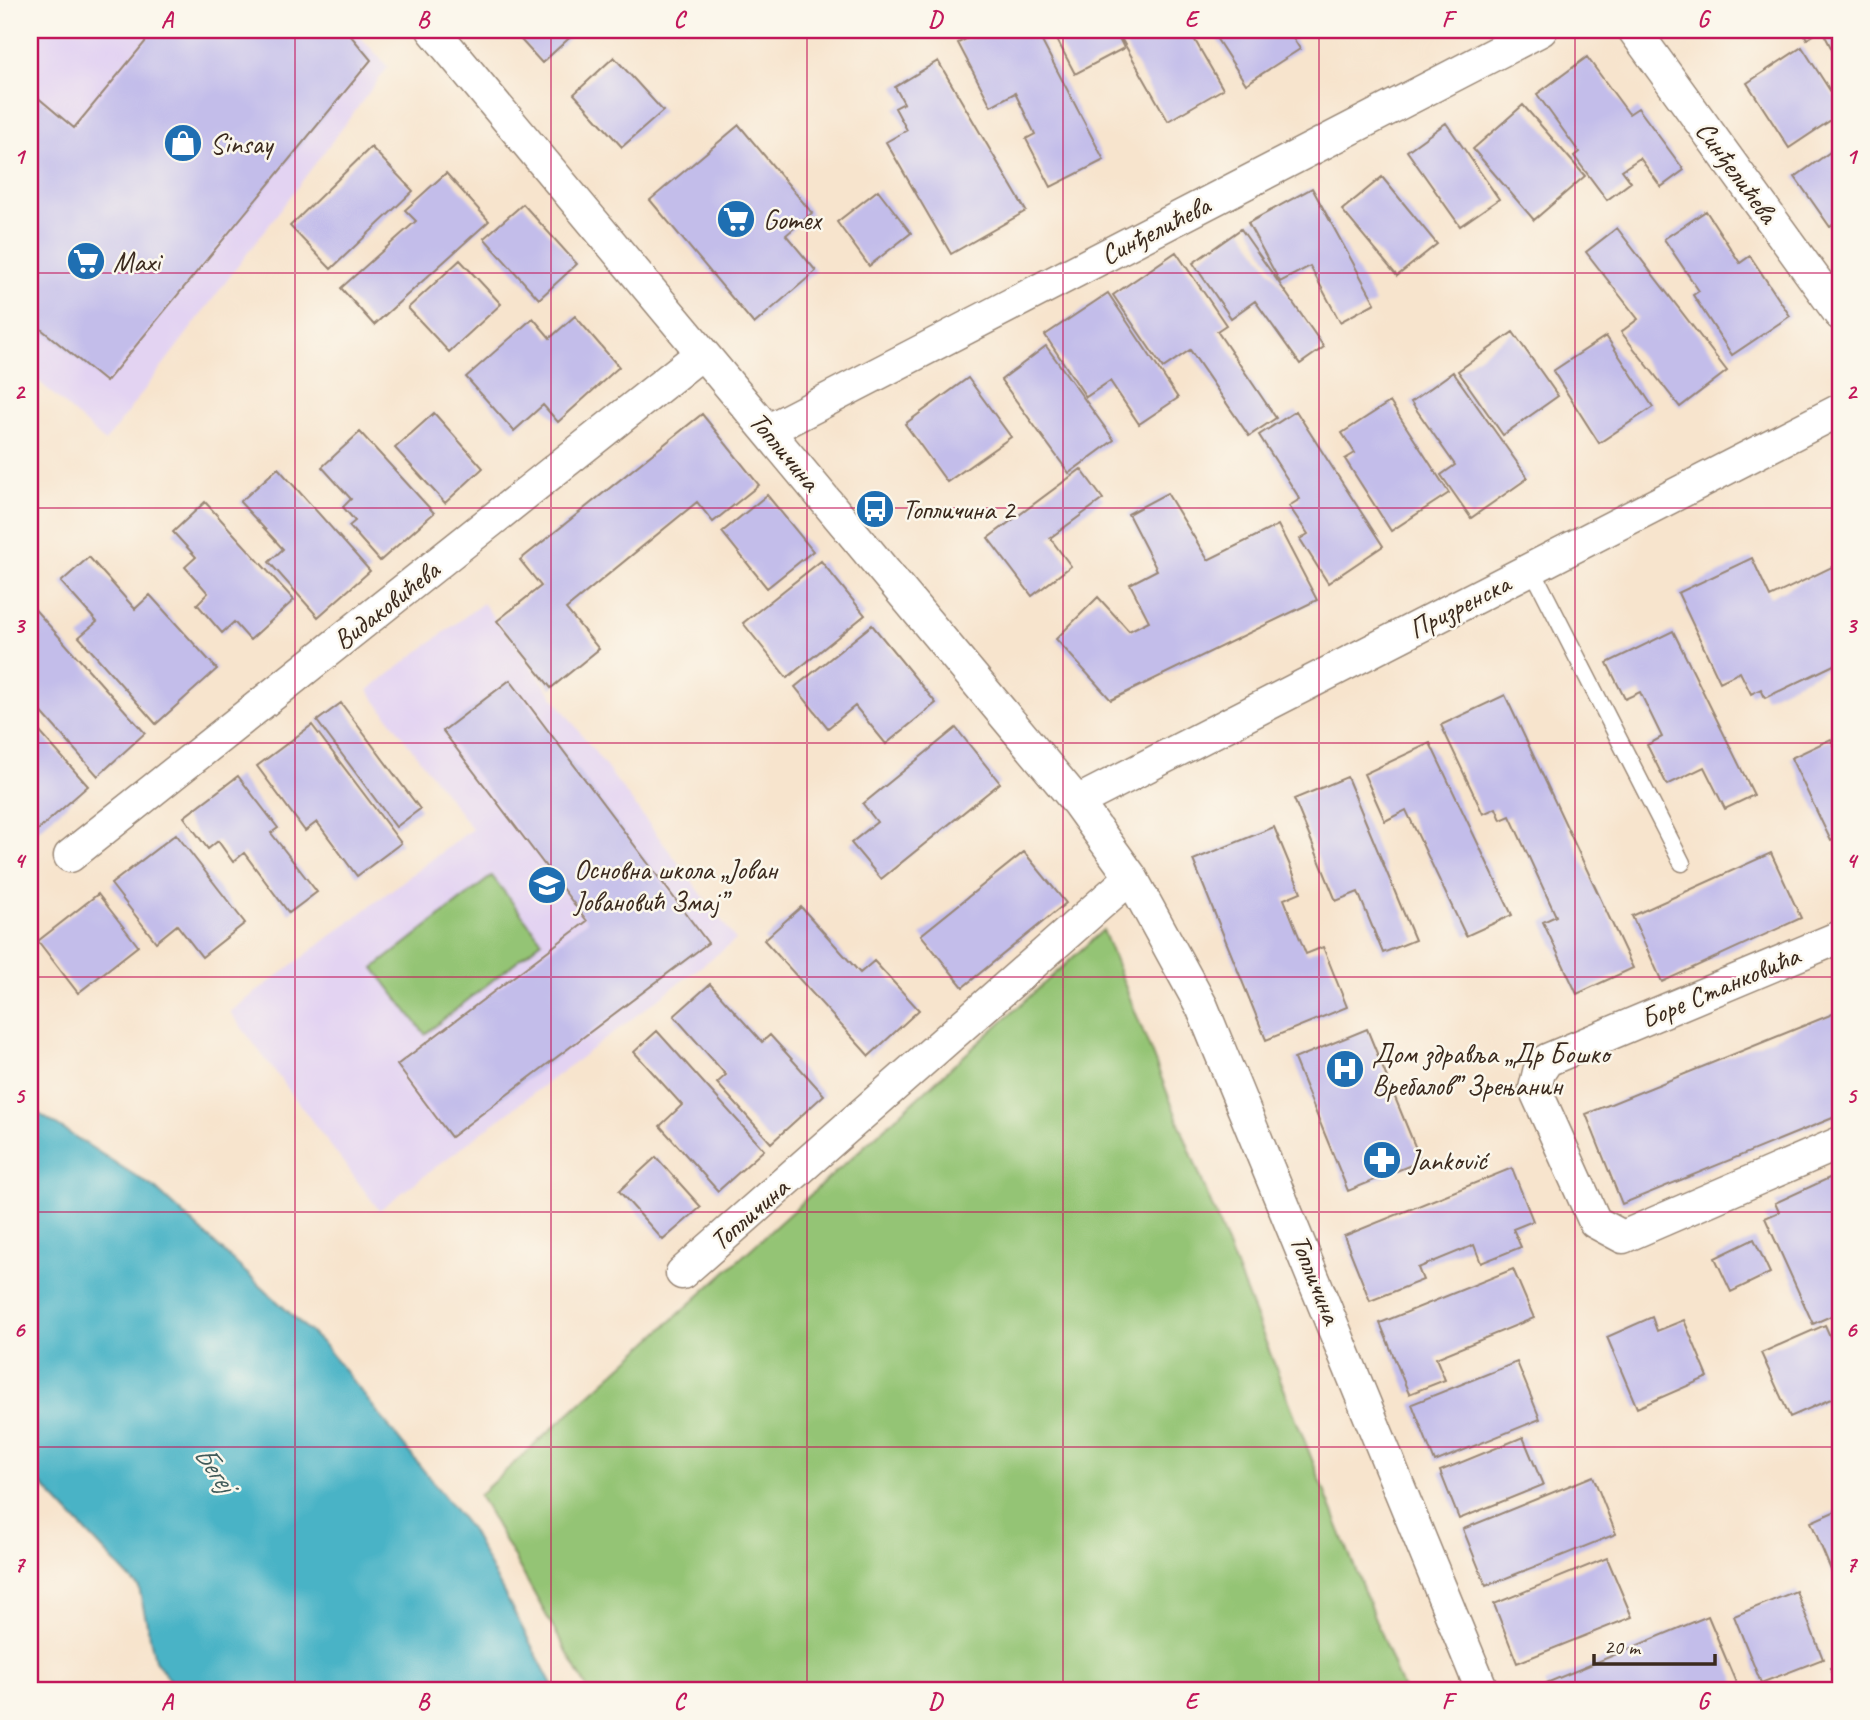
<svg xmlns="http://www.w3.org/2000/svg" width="1870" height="1720" font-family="Caveat,sans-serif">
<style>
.built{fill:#e3d3f2}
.green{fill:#94c474;stroke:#687749;stroke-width:2}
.water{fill:#48b3c6;stroke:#426e72;stroke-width:2}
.building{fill:#c3bdea}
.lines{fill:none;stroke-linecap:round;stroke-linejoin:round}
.lane-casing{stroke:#998776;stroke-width:19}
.street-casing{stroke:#998776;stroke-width:35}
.lane{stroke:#fff;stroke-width:16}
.street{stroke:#fff;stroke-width:32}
.grid{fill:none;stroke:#c2185b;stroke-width:2;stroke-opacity:0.55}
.labels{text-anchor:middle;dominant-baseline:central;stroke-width:5;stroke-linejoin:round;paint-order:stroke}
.poi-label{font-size:28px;fill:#3b2a1e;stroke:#fbf7ec;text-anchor:start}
.street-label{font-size:28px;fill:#3b2a1e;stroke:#fbf7ec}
.water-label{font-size:30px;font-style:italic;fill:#405a59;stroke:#fbf7ec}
.neatline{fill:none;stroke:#c2185b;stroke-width:2.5}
.grid-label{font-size:23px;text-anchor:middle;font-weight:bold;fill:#c2185b}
</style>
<rect width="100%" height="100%" fill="#fbf7ec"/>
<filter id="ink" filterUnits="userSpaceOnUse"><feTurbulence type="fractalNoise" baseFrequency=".0143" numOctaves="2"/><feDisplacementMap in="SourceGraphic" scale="14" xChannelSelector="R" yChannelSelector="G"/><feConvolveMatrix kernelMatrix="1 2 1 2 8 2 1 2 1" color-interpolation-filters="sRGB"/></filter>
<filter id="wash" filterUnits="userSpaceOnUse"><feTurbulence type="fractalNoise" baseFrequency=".00686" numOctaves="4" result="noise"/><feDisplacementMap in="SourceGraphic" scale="28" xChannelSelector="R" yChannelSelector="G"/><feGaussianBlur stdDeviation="1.57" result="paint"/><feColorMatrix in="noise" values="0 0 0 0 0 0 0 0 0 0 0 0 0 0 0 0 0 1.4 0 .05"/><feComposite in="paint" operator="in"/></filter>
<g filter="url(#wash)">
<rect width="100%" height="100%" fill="#f7e4cd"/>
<!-- built -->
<path class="built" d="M30,30H354L388,67L105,442L30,373Z
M483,603L736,940L379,1210L230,1012L472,829L368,690Z"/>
<!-- green -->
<path class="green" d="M492,876L542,941L425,1034L374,968Z
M1103,930L1403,1690H588L479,1495Z"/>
<!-- water -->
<path class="water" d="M30,1108L156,1189L324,1345L470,1529L555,1690H177L155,1660L139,1588L30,1472Z"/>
<g id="blocks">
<!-- building -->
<path class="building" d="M155,30H346L371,60L106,382L30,320V91L74,128Z
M512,30H578L542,63Z
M984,30H1036L1104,160L1051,187L1026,139L1035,134L1015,93L991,106L958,43Z
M1052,30H1115L1124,48L1075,74Z
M1120,30H1189L1223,89L1168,121L1117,31Z
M1211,30H1288L1300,49L1246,84Z
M1802,30H1840V65L1822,30L1807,39Z
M1802,47L1840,106V114L1789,148L1747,83Z
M614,57L663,111L622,147L574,94Z
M1587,57L1629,114L1638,108L1684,170L1661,187L1640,158L1622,170L1631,182L1607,200L1574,156L1579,152L1537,94Z
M938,61L1026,211L951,254L886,142L907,130L895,108L904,103L895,87Z
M1523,105L1585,176L1534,220L1473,149Z
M1446,123L1499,199L1460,226L1407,151Z
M739,125L812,213L786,235L816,271L754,324L650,200Z
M1840,145V219L1830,227L1795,177Z
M371,147L413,191L331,269L290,226Z
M446,173L489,221L374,325L341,288L416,221L405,210Z
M1382,177L1437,244L1397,276L1342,210Z
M1312,188L1375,303L1340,322L1310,266L1280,282L1248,223Z
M878,190L911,233L869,266L837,222Z
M523,204L577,264L539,299L484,238Z
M1706,211L1740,263L1750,256L1790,316L1732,355L1693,295L1699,291L1664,239Z
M1617,228L1727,371L1680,407L1621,332L1638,319L1586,252Z
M1241,229L1324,347L1300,364L1255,301L1231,318L1193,263Z
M1176,252L1226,325L1217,331L1276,418L1249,436L1190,350L1163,368L1113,295Z
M460,260L501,304L449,352L408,308Z
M1108,293L1178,398L1139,424L1110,381L1086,397L1045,335Z
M575,316L619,367L558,422L543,405L514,431L466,377L533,318L550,338Z
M1513,332L1558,396L1503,435L1458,371Z
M1606,336L1653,407L1599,443L1553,371Z
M1046,346L1114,440L1069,473L1001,380Z
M1453,372L1528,478L1471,518L1441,475L1455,465L1411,402Z
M968,378L1011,437L947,482L905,424Z
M1390,402L1449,493L1391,531L1345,459L1355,453L1342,433Z
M1296,411L1383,546L1328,583L1300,539L1308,534L1289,506L1300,499L1259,435Z
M434,413L483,468L445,503L395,448Z
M702,414L759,485L713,522L697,502L566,609L599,649L551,688L497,621L541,586L520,560Z
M360,432L434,513L380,561L349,526L355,521L343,507L351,499L322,467Z
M278,468L370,571L318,617L269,562L283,549L240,502Z
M1081,469L1103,499L1050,538L1071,566L1032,596L988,538Z
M1167,493L1208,560L1278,525L1317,600L1111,700L1056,639L1098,597L1129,631L1149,621L1130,584L1157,570L1128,514Z
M767,495L813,551L767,588L722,532Z
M205,502L294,600L250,640L234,622L222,633L197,604L208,593L185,567L196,557L173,532Z
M89,557L135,609L150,595L217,669L156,724L79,637L97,622L61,582Z
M1752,558L1770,597L1840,563V662L1765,698L1761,689L1751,694L1740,672L1720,682L1678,593Z
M821,561L865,615L787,678L743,623Z
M30,604L145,733L98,776L30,699Z
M872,625L936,703L886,744L855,706L828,728L795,687Z
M1673,631L1754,795L1725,809L1704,767L1667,785L1647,745L1662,737L1640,692L1625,699L1607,663Z
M510,680L708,943L451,1137L397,1065L587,921L443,731Z
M1505,695L1633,968L1577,994L1543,922L1556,916L1510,816L1501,820L1496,808L1483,814L1441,725Z
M341,703L420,809L396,827L317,721Z
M30,721L88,786L30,837Z
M312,725L401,843L357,876L317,822L305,831L257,766Z
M956,728L1000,783L881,879L851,843L877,822L863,804Z
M1831,739L1840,759V837L1831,841L1791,758Z
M1430,743L1512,915L1466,936L1406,810L1385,821L1364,774Z
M238,776L278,828L271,833L317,892L289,913L244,853L233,862L218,841L208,849L184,817Z
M1347,777L1415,940L1383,953L1358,892L1336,901L1294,799Z
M1274,827L1301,892L1284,899L1306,954L1323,947L1347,1007L1266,1040L1193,860Z
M176,834L245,923L202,957L177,925L156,942L111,884Z
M1024,852L1066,903L963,987L921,935Z
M1771,853L1801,918L1662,982L1632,916Z
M98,894L138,946L78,993L38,941Z
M801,907L860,973L874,961L919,1010L869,1056L764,940Z
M710,984L762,1042L770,1035L824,1095L771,1143L717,1083L726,1075L674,1016Z
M1840,1011V1115L1622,1204L1586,1114Z
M1367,1029L1421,1161L1348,1191L1294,1059Z
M657,1031L764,1150L718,1191L660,1126L682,1105L634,1052Z
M656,1157L701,1207L663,1240L619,1191Z
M1512,1168L1533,1221L1513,1229L1521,1247L1481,1263L1474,1245L1418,1268L1423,1280L1370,1301L1344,1236Z
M1840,1173V1312L1813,1324L1765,1218L1779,1212L1775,1203Z
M1754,1239L1770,1273L1731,1292L1715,1258Z
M1513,1269L1534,1318L1436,1358L1445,1380L1409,1394L1380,1323Z
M1652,1317L1657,1331L1684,1320L1708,1377L1637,1408L1607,1337Z
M1825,1325L1840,1359V1395L1790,1417L1761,1353Z
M1517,1362L1540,1419L1435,1462L1412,1404Z
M1523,1437L1543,1485L1459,1519L1440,1471Z
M1593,1476L1616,1534L1486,1586L1463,1529Z
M1840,1509V1572L1833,1575L1811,1522Z
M1607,1558L1632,1617L1517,1663L1494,1604Z
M1796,1591L1823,1659L1761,1683L1734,1616Z
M1708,1616L1737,1685L1724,1690H1547L1544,1684Z
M1840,1664V1690H1839L1830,1668Z"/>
</g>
</g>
<g filter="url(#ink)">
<use href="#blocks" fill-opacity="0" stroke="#998776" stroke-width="2"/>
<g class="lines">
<!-- lane casing -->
<g class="lane-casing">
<path id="lane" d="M1532,569L1682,863"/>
</g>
<!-- street casing -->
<g class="street-casing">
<path id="street" d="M433,30L1077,802L1131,877L1202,1007L1482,1690
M1634,30L1840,314
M769,430L1541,30
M1077,802L1840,410
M70,856L702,353
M1840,937L1547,1060L1539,1072L1535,1089L1595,1222L1623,1237L1840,1143
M682,1273L1131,877"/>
</g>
<!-- lane -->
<use href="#lane" class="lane"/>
<!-- street -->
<use href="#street" class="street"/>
</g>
</g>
<!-- grid -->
<path class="grid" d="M295,30V1690M551,30V1690M807,30V1690M1063,30V1690M1319,30V1690M1575,30V1690M30,273H1840M30,508H1840M30,743H1840M30,977H1840M30,1212H1840M30,1447H1840"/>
<!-- icons -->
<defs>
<g id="shop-disc" transform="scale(2.0125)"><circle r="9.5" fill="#1f6fb2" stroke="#fbf7ec"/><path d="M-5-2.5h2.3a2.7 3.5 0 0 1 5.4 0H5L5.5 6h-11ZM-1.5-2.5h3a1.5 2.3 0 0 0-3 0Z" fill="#fff"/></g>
<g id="supermarket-disc" transform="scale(2.0125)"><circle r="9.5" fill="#1f6fb2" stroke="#fbf7ec"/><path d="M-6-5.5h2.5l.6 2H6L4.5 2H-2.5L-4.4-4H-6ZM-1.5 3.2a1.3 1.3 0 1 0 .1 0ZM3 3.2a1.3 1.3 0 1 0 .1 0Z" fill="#fff"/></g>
<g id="bus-disc" transform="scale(2.0125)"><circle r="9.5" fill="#1f6fb2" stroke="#fbf7ec"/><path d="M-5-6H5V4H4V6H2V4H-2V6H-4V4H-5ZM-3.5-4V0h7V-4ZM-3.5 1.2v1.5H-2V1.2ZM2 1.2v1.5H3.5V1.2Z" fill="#fff"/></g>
<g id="school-disc" transform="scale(2.0125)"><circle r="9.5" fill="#1f6fb2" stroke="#fbf7ec"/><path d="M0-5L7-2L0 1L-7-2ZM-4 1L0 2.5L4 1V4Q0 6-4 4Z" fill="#fff"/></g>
<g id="hospital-disc" transform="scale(2.0125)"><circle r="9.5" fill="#1f6fb2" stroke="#fbf7ec"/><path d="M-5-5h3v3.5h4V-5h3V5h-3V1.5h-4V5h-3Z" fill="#fff"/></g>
<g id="pharmacy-disc" transform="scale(2.0125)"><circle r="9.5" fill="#1f6fb2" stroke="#fbf7ec"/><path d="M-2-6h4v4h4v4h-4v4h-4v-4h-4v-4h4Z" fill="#fff"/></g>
</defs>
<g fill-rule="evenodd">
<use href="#shop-disc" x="183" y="143"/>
<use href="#supermarket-disc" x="736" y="219"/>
<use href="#supermarket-disc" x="86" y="261"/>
<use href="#bus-disc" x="875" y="509"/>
<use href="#school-disc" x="547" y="885"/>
<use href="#hospital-disc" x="1345" y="1069"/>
<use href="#pharmacy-disc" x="1382" y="1160"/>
</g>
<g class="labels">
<!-- poi labels -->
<g class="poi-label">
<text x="210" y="143">Sinsay</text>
<text x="763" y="219">Gomex</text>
<text x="113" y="261">Maxi</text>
<text x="902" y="509">Топличина 2</text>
<text x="574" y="869">Основна школа „Јован<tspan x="574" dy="32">Јовановић Змај”</tspan></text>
<text x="1372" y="1053">Дом здравља „Др Бошко<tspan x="1372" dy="32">Вребалов” Зрењанин</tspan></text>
<text x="1409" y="1160">Janković</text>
</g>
<!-- street labels -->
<g class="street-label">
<text transform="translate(1737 172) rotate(54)">Синђелићева</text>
<text transform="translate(1155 230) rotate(-27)">Синђелићева</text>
<text transform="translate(785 451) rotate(50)">Топличина</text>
<text transform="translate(386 605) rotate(-38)">Видаковићева</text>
<text transform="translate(1459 606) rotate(-27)">Призренска</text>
<text transform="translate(1720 987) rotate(-23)">Боре Станковића</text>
<text transform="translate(749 1214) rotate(-41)">Топличина</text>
<text transform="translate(1316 1279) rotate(68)">Топличина</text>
</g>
<!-- water labels -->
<g class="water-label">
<text transform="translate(215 1468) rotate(54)">Бегеј</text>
</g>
</g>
<!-- margin -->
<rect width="1870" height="1720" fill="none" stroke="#fbf7ec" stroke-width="77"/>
<!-- scale -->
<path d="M1594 1654v10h121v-10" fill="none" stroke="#3b2a1e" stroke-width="3.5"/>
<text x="1604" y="1654" font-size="21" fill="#3b2a1e" stroke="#fbf7ec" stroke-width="5" paint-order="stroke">20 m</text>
<rect x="38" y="38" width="1794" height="1644" class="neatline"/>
<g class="grid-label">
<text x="167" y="27">A</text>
<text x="423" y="27">B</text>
<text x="679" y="27">C</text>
<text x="935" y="27">D</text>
<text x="1191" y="27">E</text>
<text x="1447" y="27">F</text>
<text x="1703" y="27">G</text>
<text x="19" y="164">1</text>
<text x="1851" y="164">1</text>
<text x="19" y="399">2</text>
<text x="1851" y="399">2</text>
<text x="19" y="633">3</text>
<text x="1851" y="633">3</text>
<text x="19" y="868">4</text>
<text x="1851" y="868">4</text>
<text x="19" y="1103">5</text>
<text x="1851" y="1103">5</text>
<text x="19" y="1337">6</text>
<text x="1851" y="1337">6</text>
<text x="19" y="1572">7</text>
<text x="1851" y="1572">7</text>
<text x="167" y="1709">A</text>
<text x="423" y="1709">B</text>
<text x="679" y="1709">C</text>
<text x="935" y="1709">D</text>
<text x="1191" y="1709">E</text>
<text x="1447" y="1709">F</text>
<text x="1703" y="1709">G</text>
</g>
</svg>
